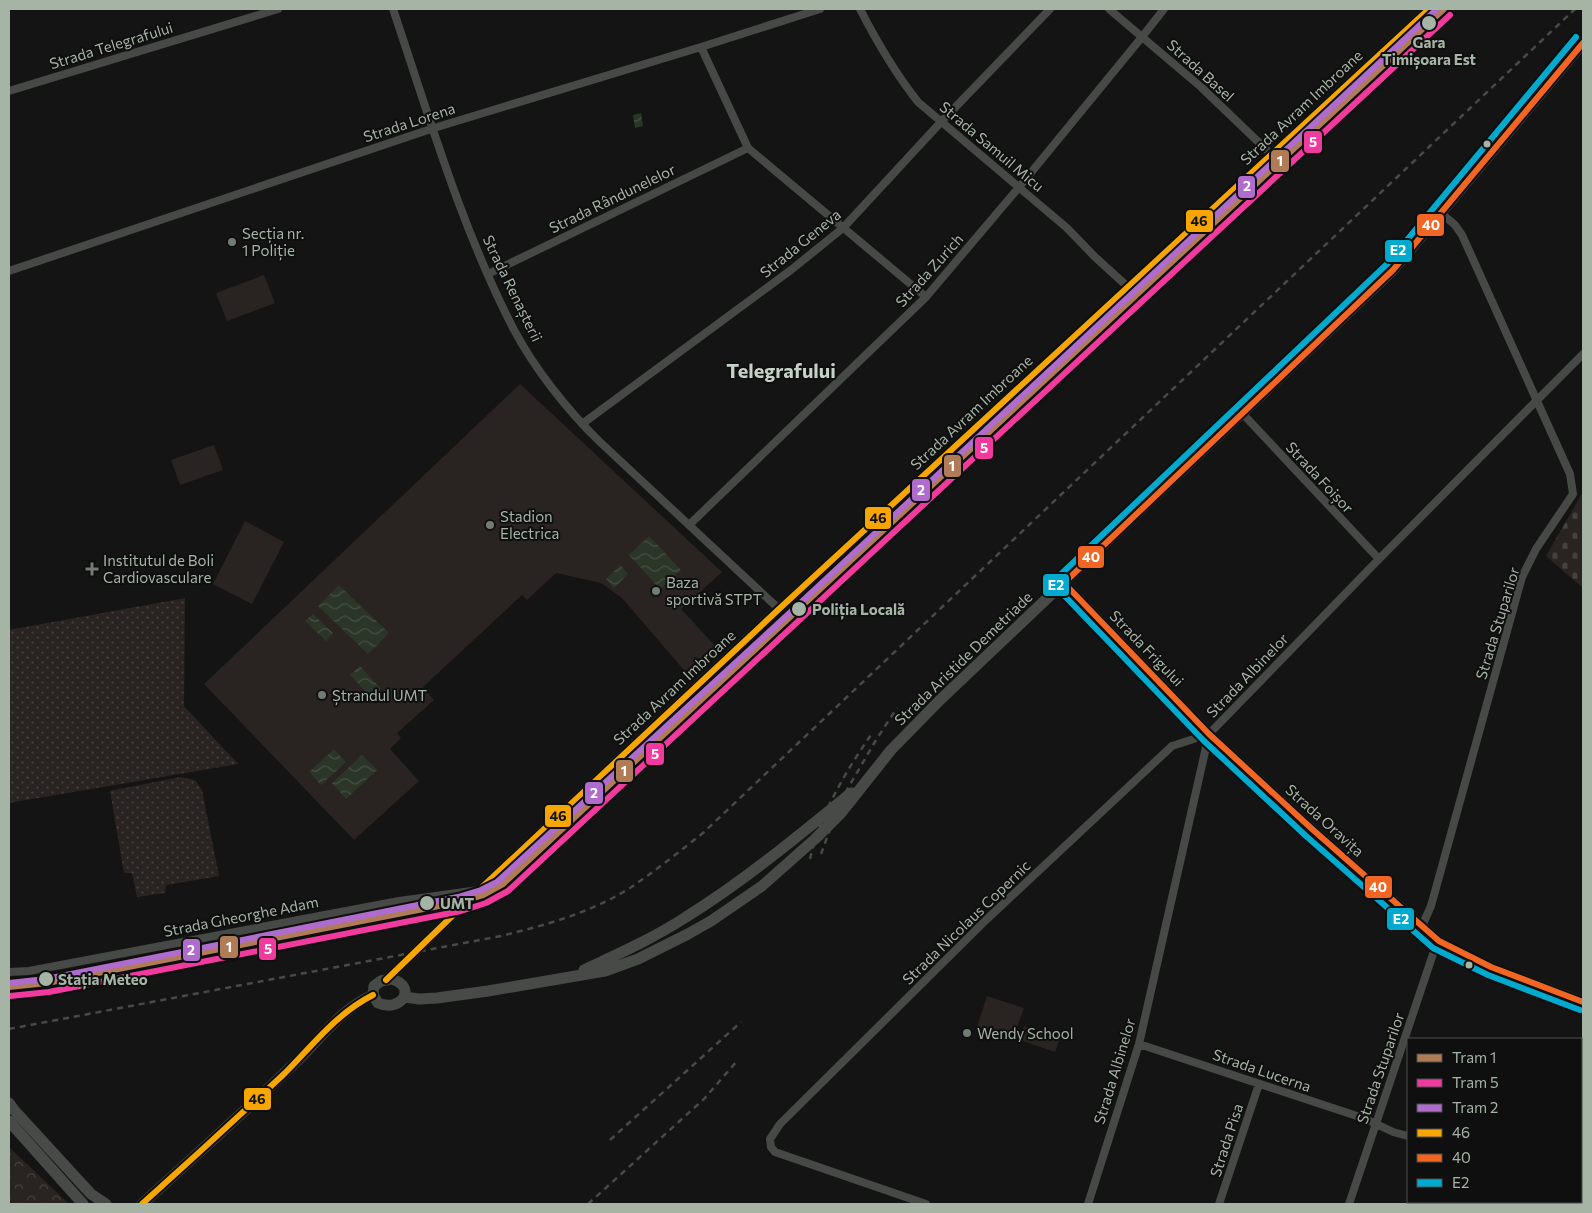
<svg xmlns="http://www.w3.org/2000/svg" width="1592" height="1213" font-family="Commissioner,sans-serif">
<style>
.grass{fill:url(#grass-dots)}
.forest{fill:url(#forest-crowns)}
.cemetery{fill:url(#cemetery-stones)}
.park{fill:#292421}
.water{fill:url(#water-waves)}
.lines{fill:none;stroke-linecap:round;stroke-linejoin:round}
.street{stroke:#464946;stroke-width:8}
.secondary{stroke:#494b49;stroke-width:10}
.primary{stroke:#474a47;stroke-width:11}
.rail{stroke:#474a47;stroke-width:2.5;stroke-dasharray:6 5;stroke-linecap:butt}
.bus-1-casing{stroke:#0e0f0e;stroke-width:10}
.bus-2-casing{stroke:#0e0f0e;stroke-width:10}
.bus-3-casing{stroke:#0e0f0e;stroke-width:10}
.bus-1{stroke:#f7a600;stroke-width:6}
.bus-2{stroke:#f26522;stroke-width:6}
.bus-3{stroke:#00a9ce;stroke-width:6}
.tram-1-casing{stroke:#0e0f0e;stroke-width:10}
.tram-2-casing{stroke:#0e0f0e;stroke-width:10}
.tram-3-casing{stroke:#0e0f0e;stroke-width:10}
.tram-1{stroke:#b07c57;stroke-width:6}
.tram-2{stroke:#f13a9d;stroke-width:6}
.tram-3{stroke:#b06ccc;stroke-width:6}
.stop-dot{fill:#a5b4a5;stroke:#0e0f0e;stroke-width:2}
.poi-dot{fill:#727c72;stroke:#0e0f0e;stroke-width:2}
.labels{text-anchor:middle;dominant-baseline:central;stroke-width:4;stroke-linejoin:round;paint-order:stroke}
.stop-label{font-size:15px;font-weight:bold;fill:#a5b4a5;stroke:#0e0f0e;text-anchor:start}
.street-label{font-size:15px;fill:#a5b4a5;stroke:#0e0f0e}
.poi-label{font-size:15px;fill:#a5b4a5;stroke:#0e0f0e;text-anchor:start}
.district-label{font-size:20px;font-weight:bold;fill:#c6d1c7;stroke:#0e0f0e}
.line-badge{stroke:#0e0f0e;stroke-width:2}
.badge-label{font-size:14px;text-anchor:middle;font-weight:bold;fill:#fff}
.pale-badge-label{font-size:14px;text-anchor:middle;font-weight:bold;fill:#111}
</style>
<defs>
<pattern id="grass-dots" width="8" height="8" patternUnits="userSpaceOnUse" patternTransform="scale(1.25)"><rect width="8" height="8" fill="#292421"/><path d="M2 2h.1M6 6h.1" fill="none" stroke="#45413e" stroke-width="1.8" stroke-linecap="round"/></pattern>
<pattern id="forest-crowns" width="20" height="18" patternUnits="userSpaceOnUse" patternTransform="scale(1.25)"><rect width="20" height="18" fill="#292421"/><path d="M2 6a3 3 0 1 1 6 0M12 15a3 3 0 1 1 6 0" fill="none" stroke="#45413e"/></pattern>
<pattern id="cemetery-stones" width="16" height="16" patternUnits="userSpaceOnUse" patternTransform="scale(1.25)"><rect width="16" height="16" fill="#292421"/><path d="M2 7V4a2 2 0 0 1 4 0v3zM10 15v-3a2 2 0 0 1 4 0v3z" fill="#45413e"/></pattern>
<pattern id="water-waves" width="16" height="10" patternUnits="userSpaceOnUse" patternTransform="scale(1.25)"><rect width="16" height="10" fill="#2b3528"/><path d="M0 5q4-4 8 0t8 0" fill="none" stroke="#475044"/></pattern>
</defs>
<rect width="100%" height="100%" fill="#141414"/>
<!-- grass -->
<path class="grass" d="M185,598L184,706L238,764L9,803V630Z
M180,777L195,780L202,790L219,876L166,885L165,893L137,897L132,873H124L110,791Z"/>
<!-- forest -->
<path class="forest" d="M9,1147L69,1204H9Z"/>
<!-- cemetery -->
<path class="cemetery" d="M1583,492V588L1546,556Z"/>
<!-- park -->
<path class="park" d="M264,275L275,303L227,321L216,293Z
M520,384L722,572L681,609L719,650L689,676L622,598L601,583L556,573L527,600L522,595L423,687L434,700L397,733L401,738L390,749L419,781L354,840L204,684Z
M214,445L223,470L180,485L171,460Z
M245,521L284,542L252,604L213,584Z
M987,996L1024,1008L1013,1039L977,1027Z
M1024,1026L1060,1038L1055,1052L1020,1040Z"/>
<!-- water -->
<path class="water" d="M641,113L643,126L635,128L633,115Z
M649,536L681,570L660,589L629,555Z
M620,565L628,574L614,588L606,579Z
M339,585L389,633L368,654L318,606Z
M313,614L333,633L326,641L305,621Z
M360,666L381,689L372,698L350,675Z
M334,749L346,762L321,785L309,772Z
M362,755L377,770L346,799L332,783Z"/>
<g class="lines">
<!-- street -->
<path class="street" d="M393,9C429,116 461,227 513,328C534,368 567,410 600,442L779,609
M860,9C877,42 895,73 918,102L1067,228L1095,257L1128,287
M1109,9L1201,87L1272,155
M701,47L748,148L926,297
M9,91L278,9
M9,271L434,128L701,47L820,9
M488,274L748,148
M1242,413L1379,559
M582,424L791,270L843,228L941,122L1050,9
M689,525L926,297L1020,186L1142,37L1164,9
M1422,926L1431,906L1522,577L1536,549L1573,494L1570,474L1462,235L1455,225L1441,213
M9,972L29,971L399,901L479,890
M1139,1044L1366,1119L1393,1132L1408,1136
M1581,1188L1583,1189
M926,1204L775,1152L771,1147L770,1139L780,1124L986,920L1172,746L1209,734
M1088,1204L1139,1044L1209,734L1379,559L1583,354
M1219,1204L1259,1084
M1349,1204L1433,954L1439,941"/>
<!-- secondary -->
<path class="secondary" d="M1064,583L1209,734L1312,829L1439,941C1483,968 1535,983 1583,1002
M386,980L479,890L779,609L1072,340L1429,9"/>
<!-- primary -->
<path class="primary" d="M584,970C618,954 654,938 686,917C744,881 798,836 851,793
M391,979C418,986 402,1013 378,1003L373,995L374,986L381,981Z
M404,997L419,999L437,998L488,991L605,971L638,959L688,934L711,921L762,886L815,839L841,813L891,750L940,700L1393,270L1583,43
M9,1103L14,1110L91,1194L106,1204
M9,1121L83,1204
M142,1204C193,1158 244,1112 293,1065C317,1042 342,1008 373,995"/>
<!-- rail -->
<path class="rail" d="M821,854L841,800L876,740L897,708
M810,859C820,814 847,769 873,732
M9,1029L501,936C546,925 590,913 630,888C655,871 679,852 703,833L1575,9
M610,1140L741,1022
M588,1204L704,1099L737,1061"/>
<!-- bus-1 casing -->
<g class="bus-1-casing">
<path id="bus-1" d="M386,980L479,890L779,609L1429,9
M142,1204C190,1161 238,1117 285,1073C313,1045 337,1013 373,995"/>
</g>
<!-- bus-2 casing -->
<g class="bus-2-casing">
<path id="bus-2" d="M1583,43L1393,270L1064,583L1209,734L1312,829L1439,941L1491,967L1583,1002"/>
</g>
<!-- bus-3 casing -->
<g class="bus-3-casing">
<path id="bus-3" d="M1576,37L1387,264L1058,577L1055,583L1058,589L1203,740L1306,836L1433,948L1488,975L1580,1010"/>
</g>
<!-- bus-1 -->
<use href="#bus-1" class="bus-1"/>
<!-- bus-2 -->
<use href="#bus-2" class="bus-2"/>
<!-- bus-3 -->
<use href="#bus-3" class="bus-3"/>
<!-- tram-1 casing -->
<g class="tram-1-casing">
<path id="tram-1" d="M9,987L47,983L459,902L483,895L503,884L1444,9"/>
</g>
<!-- tram-2 casing -->
<g class="tram-2-casing">
<path id="tram-2" d="M10,996L49,992L461,911L486,903L508,891L1450,15"/>
</g>
<!-- tram-3 casing -->
<g class="tram-3-casing">
<path id="tram-3" d="M9,983L46,979L458,897L481,890L497,882L795,608L1437,9"/>
</g>
<!-- tram-1 -->
<use href="#tram-1" class="tram-1"/>
<!-- tram-2 -->
<use href="#tram-2" class="tram-2"/>
<!-- tram-3 -->
<use href="#tram-3" class="tram-3"/>
</g>
<!-- markers -->
<g class="stop-dot">
<circle cx="1429" cy="23" r="8"/>
<circle cx="1487" cy="144" r="4.5"/>
<circle cx="799" cy="609" r="8"/>
<circle cx="427" cy="903" r="8"/>
<circle cx="1469" cy="965" r="4.5"/>
<circle cx="46" cy="979" r="8"/>
</g>
<g class="poi-dot">
<circle cx="232" cy="242" r="5"/>
<circle cx="490" cy="525" r="5"/>
<path d="M89.5 561.5h5v5h5v5h-5v5h-5v-5h-5v-5h5z"/>
<circle cx="656" cy="591" r="5"/>
<circle cx="322" cy="695" r="5"/>
<circle cx="967" cy="1033" r="5"/>
</g>
<g class="labels">
<!-- stop labels -->
<g class="stop-label">
<text x="1429" y="42" text-anchor="middle">Gara<tspan x="1429" dy="17">Timișoara Est</tspan></text>
<text x="812" y="609">Poliția Locală</text>
<text x="440" y="903">UMT</text>
<text x="58" y="979">Stația Meteo</text>
</g>
<!-- street labels -->
<g class="street-label">
<text transform="translate(111 45) rotate(-17)">Strada Telegrafului</text>
<text transform="translate(1201 70) rotate(42)">Strada Basel</text>
<text transform="translate(1301 107) rotate(-43)">Strada Avram Imbroane</text>
<text transform="translate(409 122) rotate(-18)">Strada Lorena</text>
<text transform="translate(992 146) rotate(40)">Strada Samuil Micu</text>
<text transform="translate(612 198) rotate(-26)">Strada Rândunelelor</text>
<text transform="translate(800 243) rotate(-39)">Strada Geneva</text>
<text transform="translate(929 270) rotate(-48)">Strada Zurich</text>
<text transform="translate(513 288) rotate(64)">Strada Renașterii</text>
<text transform="translate(971 412) rotate(-43)">Strada Avram Imbroane</text>
<text transform="translate(1320 477) rotate(47)">Strada Foișor</text>
<text transform="translate(1497 623) rotate(-73)">Strada Stuparilor</text>
<text transform="translate(1147 648) rotate(46)">Strada Frigului</text>
<text transform="translate(963 658) rotate(-44)">Strada Aristide Demetriade</text>
<text transform="translate(1247 675) rotate(-46)">Strada Albinelor</text>
<text transform="translate(674 687) rotate(-43)">Strada Avram Imbroane</text>
<text transform="translate(1325 820) rotate(42)">Strada Oravița</text>
<text transform="translate(241 916) rotate(-11)">Strada Gheorghe Adam</text>
<text transform="translate(966 922) rotate(-44)">Strada Nicolaus Copernic</text>
<text transform="translate(1380 1068) rotate(-71)">Strada Stuparilor</text>
<text transform="translate(1262 1070) rotate(19)">Strada Lucerna</text>
<text transform="translate(1114 1071) rotate(-73)">Strada Albinelor</text>
<text transform="translate(1226 1140) rotate(-72)">Strada Pisa</text>
</g>
<!-- poi labels -->
<g class="poi-label">
<text x="242" y="233">Secția nr.<tspan x="242" dy="17">1 Poliție</tspan></text>
<text x="500" y="516">Stadion<tspan x="500" dy="17">Electrica</tspan></text>
<text x="103" y="560">Institutul de Boli<tspan x="103" dy="17">Cardiovasculare</tspan></text>
<text x="666" y="582">Baza<tspan x="666" dy="17">sportivă STPT</tspan></text>
<text x="332" y="695">Ștrandul UMT</text>
<text x="977" y="1033">Wendy School</text>
</g>
<!-- district labels -->
<g class="district-label">
<text x="781" y="370">Telegrafului</text>
</g>
</g>
<g class="line-badge">
<rect x="1303" y="130" width="20" height="24" rx="5" fill="#f13a9d"/>
<rect x="1270" y="149" width="20" height="24" rx="5" fill="#b07c57"/>
<rect x="1237" y="175" width="19" height="24" rx="5" fill="#b06ccc"/>
<rect x="1185" y="209" width="29" height="24" rx="5" fill="#f7a600"/>
<rect x="1416" y="213" width="29" height="24" rx="5" fill="#f26522"/>
<rect x="1384" y="239" width="29" height="24" rx="5" fill="#00a9ce"/>
<rect x="974" y="436" width="20" height="24" rx="5" fill="#f13a9d"/>
<rect x="943" y="454" width="19" height="24" rx="5" fill="#b07c57"/>
<rect x="911" y="478" width="20" height="24" rx="5" fill="#b06ccc"/>
<rect x="864" y="506" width="28" height="24" rx="5" fill="#f7a600"/>
<rect x="1077" y="545" width="28" height="24" rx="5" fill="#f26522"/>
<rect x="1042" y="573" width="28" height="24" rx="5" fill="#00a9ce"/>
<rect x="645" y="742" width="20" height="24" rx="5" fill="#f13a9d"/>
<rect x="615" y="759" width="19" height="24" rx="5" fill="#b07c57"/>
<rect x="584" y="781" width="20" height="24" rx="5" fill="#b06ccc"/>
<rect x="544" y="804" width="28" height="24" rx="5" fill="#f7a600"/>
<rect x="1364" y="875" width="29" height="24" rx="5" fill="#f26522"/>
<rect x="1386" y="907" width="29" height="24" rx="5" fill="#00a9ce"/>
<rect x="219" y="935" width="20" height="24" rx="5" fill="#b07c57"/>
<rect x="258" y="937" width="19" height="24" rx="5" fill="#f13a9d"/>
<rect x="182" y="938" width="19" height="24" rx="5" fill="#b06ccc"/>
<rect x="243" y="1087" width="29" height="24" rx="5" fill="#f7a600"/>
</g>
<g class="badge-label">
<text x="1313" y="147">5</text>
<text x="1280" y="166">1</text>
<text x="1247" y="191">2</text>
<text x="1431" y="230">40</text>
<text x="1398" y="255">E2</text>
<text x="984" y="453">5</text>
<text x="952" y="471">1</text>
<text x="921" y="495">2</text>
<text x="1091" y="562">40</text>
<text x="1056" y="590">E2</text>
<text x="655" y="759">5</text>
<text x="624" y="776">1</text>
<text x="594" y="798">2</text>
<text x="1378" y="892">40</text>
<text x="1401" y="924">E2</text>
<text x="229" y="952">1</text>
<text x="268" y="954">5</text>
<text x="191" y="955">2</text>
</g>
<g class="pale-badge-label">
<text x="1199" y="226">46</text>
<text x="878" y="523">46</text>
<text x="558" y="821">46</text>
<text x="257" y="1104">46</text>
</g>
<!-- border -->
<rect width="1592" height="1213" fill="none" stroke="#a5b4a5" stroke-width="20"/>
<!-- legend -->
<rect x="1407" y="1038" width="175" height="165" fill="#0e0f0e" stroke="#4a514a"/>
<rect x="1417" y="1054" width="25" height="8" fill="#b07c57" stroke="#4a514a"/>
<text x="1452" y="1063" font-size="15" fill="#a5b4a5">Tram 1</text>
<rect x="1417" y="1079" width="25" height="8" fill="#f13a9d" stroke="#4a514a"/>
<text x="1452" y="1088" font-size="15" fill="#a5b4a5">Tram 5</text>
<rect x="1417" y="1104" width="25" height="8" fill="#b06ccc" stroke="#4a514a"/>
<text x="1452" y="1113" font-size="15" fill="#a5b4a5">Tram 2</text>
<rect x="1417" y="1129" width="25" height="8" fill="#f7a600" stroke="#4a514a"/>
<text x="1452" y="1138" font-size="15" fill="#a5b4a5">46</text>
<rect x="1417" y="1154" width="25" height="8" fill="#f26522" stroke="#4a514a"/>
<text x="1452" y="1163" font-size="15" fill="#a5b4a5">40</text>
<rect x="1417" y="1179" width="25" height="8" fill="#00a9ce" stroke="#4a514a"/>
<text x="1452" y="1188" font-size="15" fill="#a5b4a5">E2</text>
</svg>
